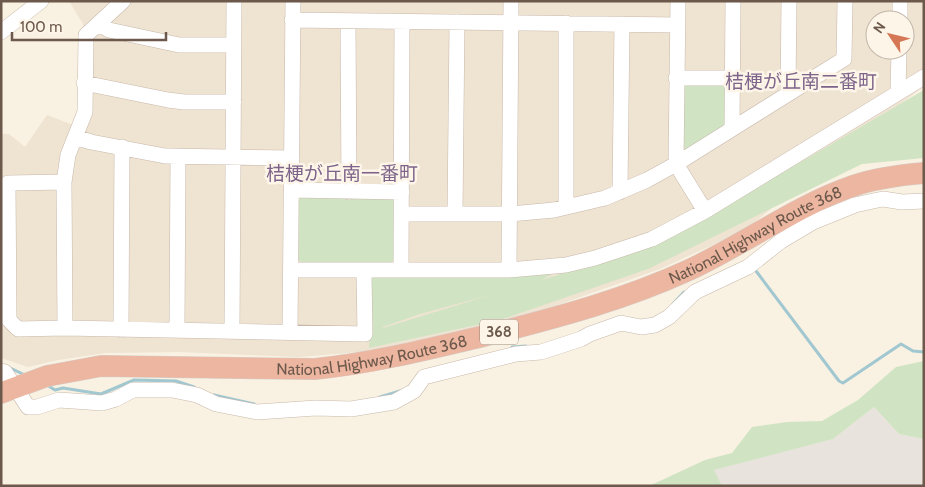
<svg xmlns="http://www.w3.org/2000/svg" width="925" height="487" font-family="Cabin,'Noto Sans JP',sans-serif">
<style>
.residential{fill:#efe3d2;fill-rule:evenodd}
.industrial{fill:#e8e3dd}
.green{fill:#d0e4c3;fill-rule:evenodd}
.lines{fill:none;stroke-linecap:round;stroke-linejoin:round}
.stream{stroke:#a1c7d0;stroke-width:3}
.minor-casing{stroke:#c8b9ab;stroke-width:16}
.highway-casing{stroke:#d6d1cd;stroke-width:22}
.minor{stroke:#fff;stroke-width:15}
.highway{stroke:#ecb6a0;stroke-width:21}
.labels{text-anchor:middle;dominant-baseline:central;stroke-width:5;stroke-linejoin:round;paint-order:stroke}
.shield{fill:#fcf5e8;stroke:#98887b;stroke-width:1}
.shield-label{font-size:15px;font-weight:bold;fill:#6d594c}
.street-label{font-size:16px;fill:#6d594c;stroke:#fcf5e8}
.quarter-label{font-size:19px;fill:#7e648a;stroke:#fcf5e8}
</style>
<rect width="100%" height="100%" fill="#f9f1e2"/>
<!-- residential -->
<path class="residential" d="M69,1H924V86L850,144L745,230L660,269L512,321L397,349L298,357L179,352L105,353L58,360L28,367L1,358V134H9L25,147L47,115L73,125L80,112L83,24ZM875,20H905V50H875Z"/>
<!-- industrial -->
<path class="industrial" d="M874,407L899,434L924,439V486H722L713,470L833,439Z"/>
<!-- green -->
<path class="green" d="M681,84H728L727,121L724,127L687,150L681,145Z
M924,90V158L862,164L648,269L500,320L369,348L371,277L555,272L542,280L570,271L743,196ZM490,295L383,328V327L420,314Z
M303,195L391,197L397,203L396,256L391,264H303L297,258L298,201Z
M924,361V439L899,434L874,407L833,439L714,470L722,486H649L705,460L732,453L752,427L787,422L822,421L858,400L896,367Z"/>
<g class="lines">
<!-- stream -->
<path class="stream" d="M753,267L839,381L843,383L901,344L913,351L924,352
M673,304L684,292
M512,347L526,346
M8,367L25,375
M47,385L55,390L63,388L101,394L134,380L176,381L194,387
M214,395L254,404
M380,397L400,391"/>
<!-- minor casing -->
<g class="minor-casing">
<path id="minor" d="M123,1L86,35L85,112L68,155L64,182L8,183L9,320L18,329L65,328L365,334L364,271
M678,1L676,164L705,211
M292,20L677,25
M900,20V1
M348,21L349,192
M98,24L109,30L179,45H234
M1,32L41,1
M676,78H733
M84,83L168,100L184,102H234
M898,92L899,50
M788,94L789,1
M732,128L733,1
M75,137L91,142L165,156L292,158
M64,182L65,328
M292,190L402,192
M620,192L622,24
M566,207V23
M402,214H510L554,210L605,198L647,180L676,164L844,59L845,1
M455,214L457,22
M292,270H509L566,265L595,258L652,239L705,211L924,77
M401,270L402,22
M509,270L511,1
M121,330L122,147
M177,330L178,157
M232,331L234,1
M290,332L293,1
M1,371L5,372L28,407H37L59,400L102,403L116,399L133,390H172L197,395L216,404L257,412L316,408L351,409L394,402L414,391L424,377L516,354L541,352L581,339L590,334L621,323L641,327L655,325L669,317L695,292L748,267L781,241L813,222L855,205L873,201L883,199L902,202L924,201"/>
</g>
<!-- highway casing -->
<g class="highway-casing">
<g id="highway">
<path id="s1" d="M1,393L47,376L101,366L315,369C374,363 433,348 492,334C559,317 626,299 689,270C745,244 795,206 853,186C876,178 900,175 924,173"/>
</g>
</g>
<!-- minor -->
<use href="#minor" class="minor"/>
<!-- highway -->
<use href="#highway" class="highway"/>
</g>
<g class="labels">
<!-- shield labels -->
<rect class="shield" x="480" y="319.5" width="38" height="25" rx="4"/>
<g class="shield-label">
<text x="499" y="332">368</text>
</g>
<!-- street labels -->
<g class="street-label">
<text stroke="none"><textPath href="#s1" startOffset="781">National Highway Route 368</textPath></text>
<text stroke="none"><textPath href="#s1" startOffset="376">National Highway Route 368</textPath></text>
</g>
<!-- quarter labels -->
<g class="quarter-label">
<text x="801" y="81">桔梗が丘南二番町</text>
<text x="342" y="173">桔梗が丘南一番町</text>
</g>
</g>
<!-- border -->
<rect width="925" height="487" fill="none" stroke="#6d594c" stroke-width="5"/>
<!-- north arrow -->
<g transform="translate(890 35) rotate(305)"><circle r="24" fill="#fcf5e8" stroke="#c3b7aa"/>
<path d="M0-4L9 19L0 12L-9 19Z" fill="#d57655"/>
<text y="-8" font-size="14" font-weight="bold" text-anchor="middle" fill="#6d594c">N</text>
</g>
<!-- scale -->
<path d="M12 32v8h154v-8" fill="none" stroke="#6d594c" stroke-width="2.5"/>
<text x="20" y="32" font-size="15" fill="#6d594c" stroke="#fcf5e8" stroke-width="4" paint-order="stroke">100 m</text>
</svg>
